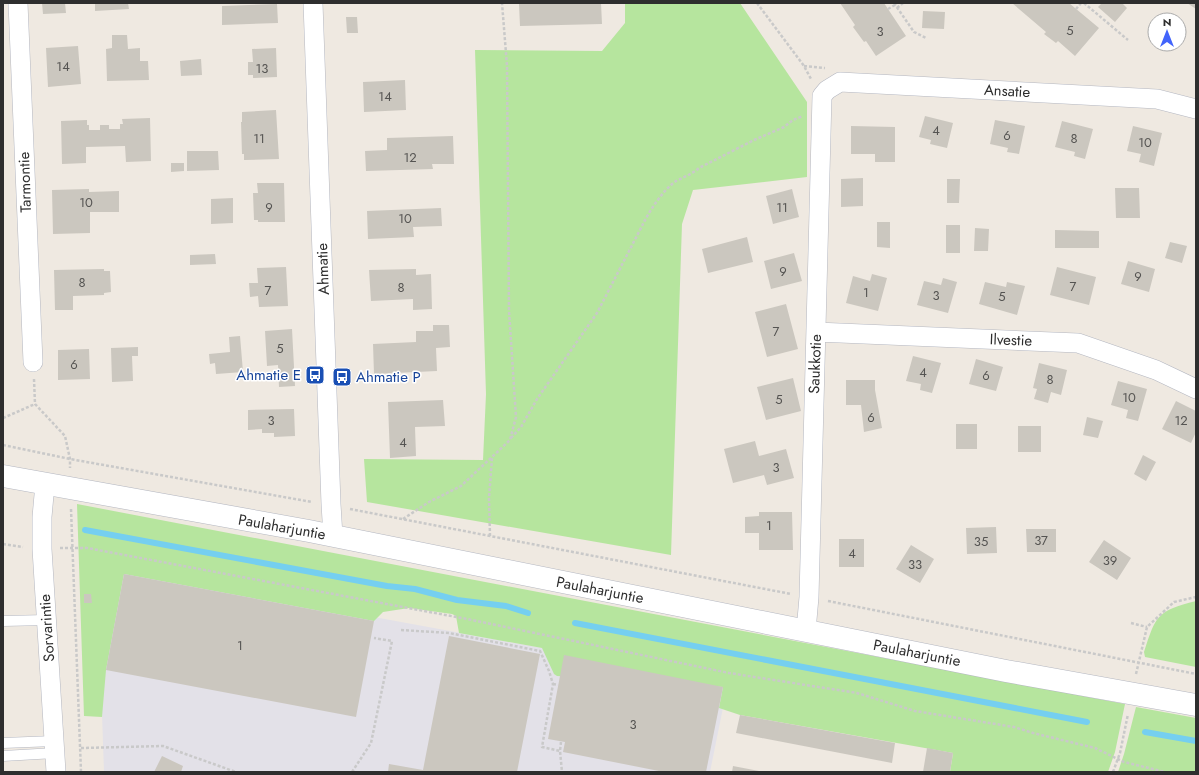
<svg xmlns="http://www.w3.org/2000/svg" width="1199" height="775" font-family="Jost,sans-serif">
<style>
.industrial{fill:#e3e1e8}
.green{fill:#b6e59e}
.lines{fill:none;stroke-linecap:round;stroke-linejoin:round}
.stream{stroke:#75cff0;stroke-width:6}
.building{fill:#cbc7bf}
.service-casing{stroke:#b4b7c1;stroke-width:11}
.minor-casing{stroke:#b4b7c1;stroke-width:20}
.tertiary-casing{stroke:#b4b7c1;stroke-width:23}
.path{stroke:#c9c9c9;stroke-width:2.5;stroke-dasharray:3 2;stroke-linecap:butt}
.service{stroke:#fff;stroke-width:10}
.minor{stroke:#fff;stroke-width:19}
.tertiary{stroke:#fff;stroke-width:22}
.labels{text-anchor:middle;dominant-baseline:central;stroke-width:3;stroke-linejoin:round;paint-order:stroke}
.number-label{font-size:13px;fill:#555452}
.street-label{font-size:15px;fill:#2e2e2e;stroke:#fff}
.transit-label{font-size:15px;fill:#164399;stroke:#fff;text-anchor:end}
</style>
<rect width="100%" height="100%" fill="#efe9e1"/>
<!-- industrial -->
<path class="industrial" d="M97,566L542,648L727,688L710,772H104Z"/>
<!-- green -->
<path class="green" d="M625,3H740L807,102V177L693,190L682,224L671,555L367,502L364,459L483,460L486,394L475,50L602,51L625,23Z
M77,504L1125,704L1115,752L1108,772H950L953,753L740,715L719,708L723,687L557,676L554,674L542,648L459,633L456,616L452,614L409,608L383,612L374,621L124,574L106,670L102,717L84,716Z
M1196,601V667L1145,657L1144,652C1156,615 1157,611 1196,601Z
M1136,707L1196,718V772H1118L1124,754Z"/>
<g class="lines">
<!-- stream -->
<path class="stream" d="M85,530L387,586L415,589L457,600L506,606L528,613
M575,623L1087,722
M1145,732L1196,741"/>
</g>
<!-- building -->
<path class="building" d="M42,3H65L66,13L43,14Z
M95,3H128L129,9L95,11Z
M523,3H601L602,24L520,26L519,4H523Z
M840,3H884L906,36L876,56L866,41L864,42L853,27L855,25Z
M1012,3H1069L1099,28L1075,56L1058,41L1056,43L1044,34L1046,32Z
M1102,3H1122L1127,8L1115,22L1098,7Z
M1187,3H1196V9Z
M277,4L278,23L222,25V6Z
M923,11L945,12L944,29L922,28Z
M346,17H357L358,33H347Z
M112,35H127L128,49L140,48V61H148L149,80L107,81L106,49L112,48Z
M78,46L81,84L48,87L46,48Z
M276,48L277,77L253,78V75H248V62H253L252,49Z
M201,59L202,75L181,76L180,61Z
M405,80L406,110L364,112L363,82Z
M276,110L279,159L244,160V154H242L241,122H242V112Z
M925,116L953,123L947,148L930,144L931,140L919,137Z
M150,118L151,161L126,162L125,146L86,147V163L62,164L61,121L87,120V125H89V130H100V125H109V129H120V124H123L122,119Z
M995,120L1025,126L1019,154L1007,152L1008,148L990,144Z
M1062,121L1093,129L1085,159L1074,156L1075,152L1055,147Z
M851,126L895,127V162H875V154H851Z
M1133,126L1162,133L1154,166L1139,162L1141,154L1127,151Z
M453,136L454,164H432L433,169L366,171L365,151L387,150V138Z
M187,151H218L219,170L187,171Z
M171,163H184V171L171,172Z
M863,178V206L841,207V179Z
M947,179H960L959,203H947Z
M257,183H284L285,222H258V220H254L253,193H258Z
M1115,188H1139L1140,218H1116Z
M89,189V192L119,191V212H90V233L53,234L52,190Z
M792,189L799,217L773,224L766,196Z
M233,198V223L211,224V199Z
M441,208L442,226L413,227L414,237L368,239L367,211Z
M877,222H890V248L877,247Z
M946,225H960V253H946Z
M975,228L989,229L988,251H974Z
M1055,230L1099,231V248H1055Z
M747,237L753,262L708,273L702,249Z
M1170,242L1187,246L1182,263L1165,258Z
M794,253L802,281L771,289L764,261Z
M215,254L216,264L190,265V255Z
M1128,261L1155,269L1149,292L1121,284Z
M286,267L288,306L259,307L258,296L250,297L249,283H258L257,268Z
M1057,267L1096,277L1089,305L1050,295Z
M104,269V271H110L111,292L104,293V295L73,296V310H55L54,270Z
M416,269V275L431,274L432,309L413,310V299L371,301L369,270Z
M872,274L887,278L878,311L846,303L853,276L870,281Z
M943,278L957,282L948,313L917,305L924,281L941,285Z
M985,282L1006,287L1007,282L1025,286L1017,315L979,304Z
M786,304L798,349L767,357L755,312Z
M433,325H449L450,347L436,348L437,371L374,374L373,344L416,342V331H433Z
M292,329L295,386L279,387L278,365L267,366L265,331Z
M240,336L243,372L216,374L215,363L210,364L209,354L230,352L229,337Z
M138,347V356H132L133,381L112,382L111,348Z
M89,349L90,379L58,380V350Z
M913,356L941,363L932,393L920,390L921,384L906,381Z
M976,359L1003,367L996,391L969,384Z
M1039,363L1067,370L1061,395L1051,392L1048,403L1034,399L1037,389L1033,388Z
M793,378L801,411L766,420L757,387Z
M846,380H875V390L882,428L864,432L861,405H846Z
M1118,381L1147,389L1138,421L1126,418L1128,410L1111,405Z
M443,400L445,426L415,427L416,456L390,458L388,402Z
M1176,401L1196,411V432L1191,443L1162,429Z
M294,409L295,436L274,437V433H262V429L248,430V410Z
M1087,417L1103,421L1098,438L1083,435Z
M956,424H977V449H956Z
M1018,426H1041V452H1018Z
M755,441L759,456L786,449L794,478L767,485L764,475L733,483L724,449Z
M1143,455L1156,462L1146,481L1134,474Z
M759,512H792L793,550H759V533H745V517L759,516Z
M996,527L997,553L967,554L966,528Z
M1026,529H1056V552H1027Z
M839,539H864V567H839Z
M1104,540L1131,558L1117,580L1089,562Z
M911,545L934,559L920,583L896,569Z
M124,574L374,621L356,717L106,670Z
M84,594H91L92,603H84Z
M449,636L540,654L517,772H388L389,764L423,770Z
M564,655L723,687L706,772H664L563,752L565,742L548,739Z
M740,715L895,743L892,763L736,733Z
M927,748L953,753L950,772H923Z
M162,756L183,766L181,772H154Z
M733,766L759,771V772H732Z"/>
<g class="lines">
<!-- service casing -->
<g class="service-casing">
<path id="service" d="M3,621L47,620
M3,743L54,741
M3,756L55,753"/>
</g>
<!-- minor casing -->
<g class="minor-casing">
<path id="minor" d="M18,3L33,362
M313,3L331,504L333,536
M816,332L1078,343L1156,370L1196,389
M45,484L42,517V549L56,772
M806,631L809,597L822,96L827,90L840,82L1157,99L1196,109"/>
</g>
<!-- tertiary casing -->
<g class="tertiary-casing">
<path id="tertiary" d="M3,476L309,531L1006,671L1196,705"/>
</g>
<!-- path -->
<path class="path" d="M757,3L804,66L811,79
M894,3L914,32L926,38
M1084,3L1128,40
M897,8L903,3
M888,9L895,5
M1076,9L1081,3
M804,66L825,68
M34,379L35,404L65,436L70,459V468
M3,418L35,404
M511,438L521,427L537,399L597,313L643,224C650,210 663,190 676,181C684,177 692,174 699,168L754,140L784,127L793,120L803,116
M3,445L70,459L312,502
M71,509L81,772
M350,509L791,594
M403,519L429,502L461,486L510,440L516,417L509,311L507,66L502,3
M490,536L489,498L492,458
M3,544L23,547
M60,548H87L467,619L729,673L857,693L915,711L1014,727L1033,733L1095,748L1124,762L1165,772
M828,601L1196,674
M1131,623L1147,627
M401,630L449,633L540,651L549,671L553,684L542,747L560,751
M1136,674L1147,627L1174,602L1196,597
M553,684L558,685
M561,742L560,751L562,772
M81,748L163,746L236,772
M352,772L371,743L392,641L374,638
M1113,772L1120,753L1128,714"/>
<!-- service -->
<use href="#service" class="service"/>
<!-- minor -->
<use href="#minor" class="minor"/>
<!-- tertiary -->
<use href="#tertiary" class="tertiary"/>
</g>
<!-- icons -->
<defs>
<g id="bus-square" transform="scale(1)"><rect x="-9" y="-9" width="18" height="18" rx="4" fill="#1a4fb4" stroke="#fff"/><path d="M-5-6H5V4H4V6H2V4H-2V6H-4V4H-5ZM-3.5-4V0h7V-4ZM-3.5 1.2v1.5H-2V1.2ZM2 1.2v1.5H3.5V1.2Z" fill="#fff"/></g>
</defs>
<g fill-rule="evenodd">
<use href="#bus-square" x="315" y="375"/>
<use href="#bus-square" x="342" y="377"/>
</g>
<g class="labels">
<!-- number labels -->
<g class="number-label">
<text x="1070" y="30">5</text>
<text x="880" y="31">3</text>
<text x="63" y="66">14</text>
<text x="262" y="68">13</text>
<text x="385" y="96">14</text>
<text x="936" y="130">4</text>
<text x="1007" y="135">6</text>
<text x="259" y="138">11</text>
<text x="1074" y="138">8</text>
<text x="1145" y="142">10</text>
<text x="410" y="157">12</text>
<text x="86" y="202">10</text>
<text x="269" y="207">9</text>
<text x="782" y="207">11</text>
<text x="405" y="218">10</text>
<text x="783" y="271">9</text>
<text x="1138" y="276">9</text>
<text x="82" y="282">8</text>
<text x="1073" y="286">7</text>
<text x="401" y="287">8</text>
<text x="268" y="290">7</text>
<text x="866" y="292">1</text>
<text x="936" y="295">3</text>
<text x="1002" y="296">5</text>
<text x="776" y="331">7</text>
<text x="280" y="348">5</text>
<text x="74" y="364">6</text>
<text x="923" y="372">4</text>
<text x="986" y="375">6</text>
<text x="1050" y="379">8</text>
<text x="1129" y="397">10</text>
<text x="779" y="399">5</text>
<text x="871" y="417">6</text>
<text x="271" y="420">3</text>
<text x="1181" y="420">12</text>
<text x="403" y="442">4</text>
<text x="776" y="467">3</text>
<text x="769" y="525">1</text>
<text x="1041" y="540">37</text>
<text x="981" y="541">35</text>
<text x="852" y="553">4</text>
<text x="1110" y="560">39</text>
<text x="915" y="564">33</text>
<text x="240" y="645">1</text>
<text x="633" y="724">3</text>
</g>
<!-- street labels -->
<g class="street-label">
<text transform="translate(1007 91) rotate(3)">Ansatie</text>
<text transform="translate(25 182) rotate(-92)">Tarmontie</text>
<text transform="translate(323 269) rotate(-92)">Ahmatie</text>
<text transform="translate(1011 340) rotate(2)">Ilvestie</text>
<text transform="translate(815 364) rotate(-88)">Saukkotie</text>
<text transform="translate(282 527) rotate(10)">Paulaharjuntie</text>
<text transform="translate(600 590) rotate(11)">Paulaharjuntie</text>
<text transform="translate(47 628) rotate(-94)">Sorvarintie</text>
<text transform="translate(917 653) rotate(11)">Paulaharjuntie</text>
</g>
<!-- transit labels -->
<g class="transit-label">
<text x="301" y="375">Ahmatie E</text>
<text x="356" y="377" text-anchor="start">Ahmatie P</text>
</g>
</g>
<!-- border -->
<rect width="1199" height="775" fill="none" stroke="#2e2e2e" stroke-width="8"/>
<!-- north arrow -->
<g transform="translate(1167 32)"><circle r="19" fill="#ffffff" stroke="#ababab"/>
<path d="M0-3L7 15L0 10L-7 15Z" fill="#4264fb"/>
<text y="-6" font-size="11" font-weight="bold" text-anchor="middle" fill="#2e2e2e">N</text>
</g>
</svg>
